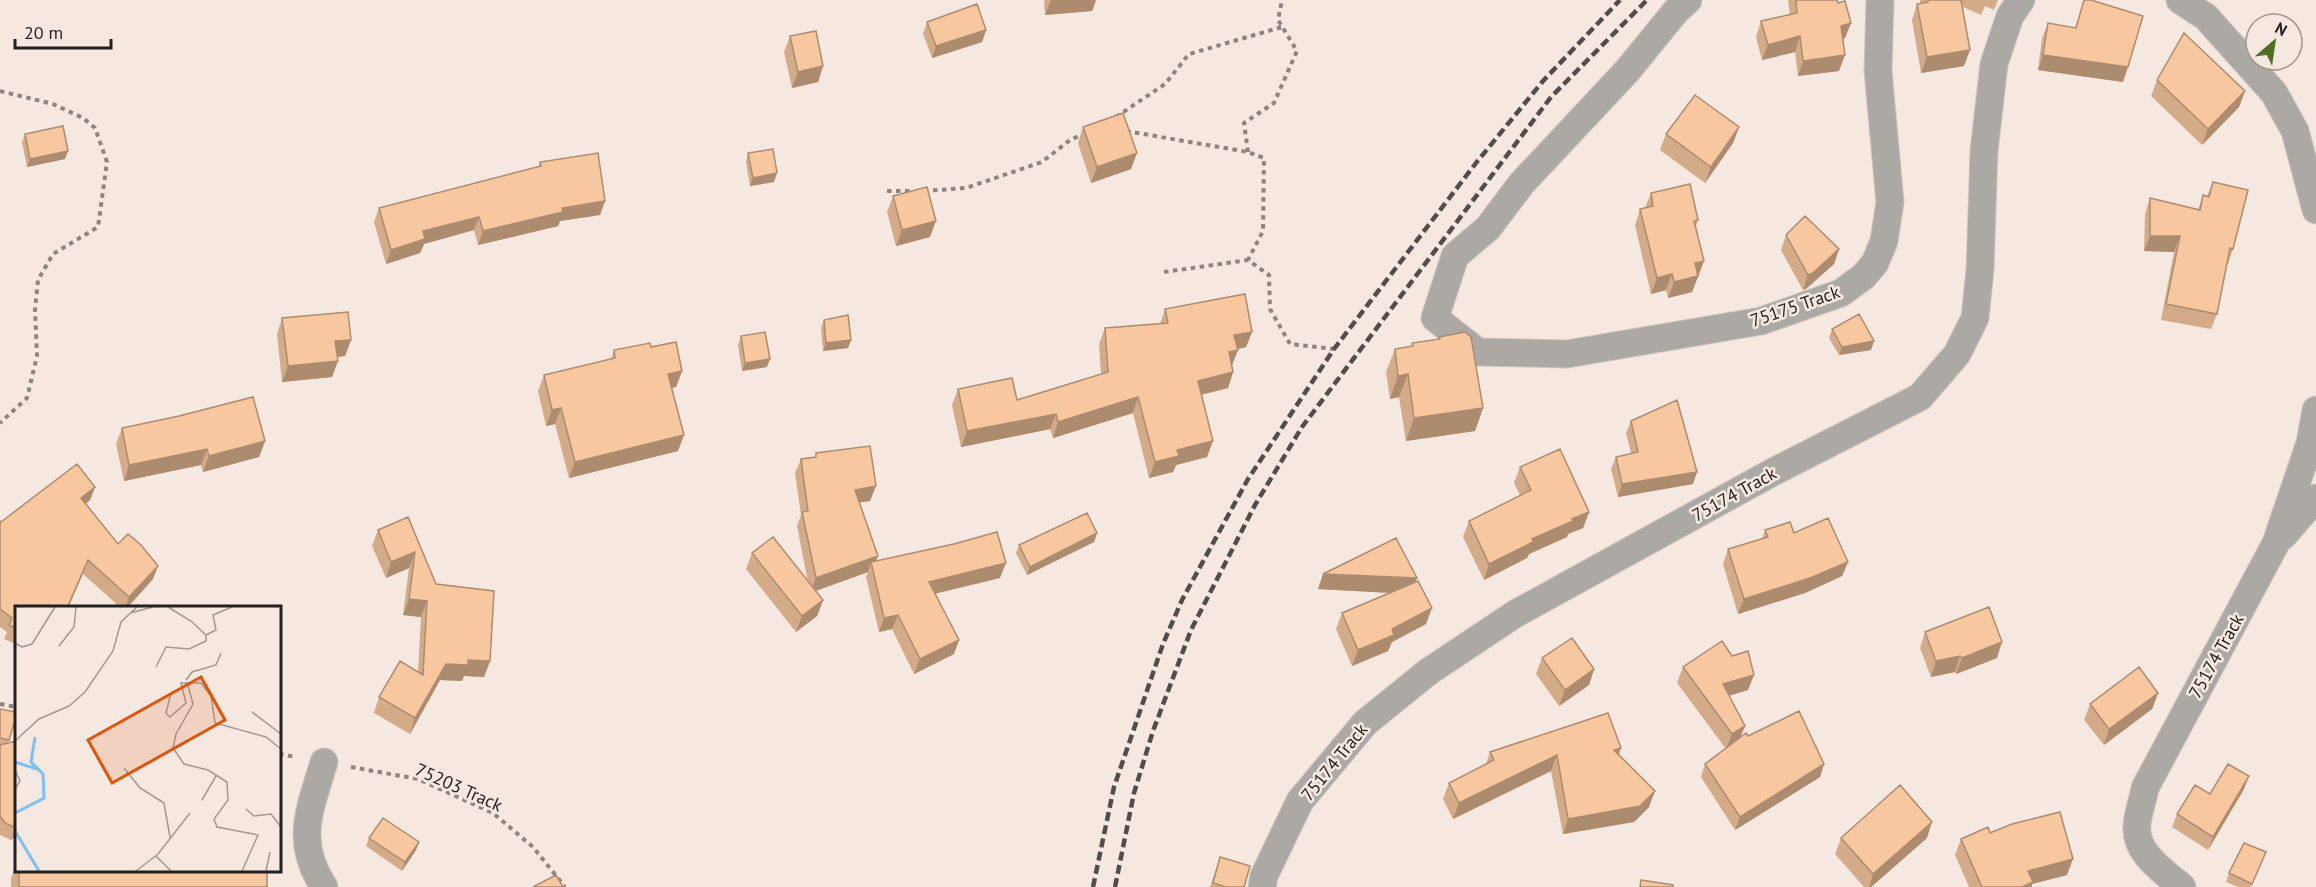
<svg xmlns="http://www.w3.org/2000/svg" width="2316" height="887" font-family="'PT Sans',sans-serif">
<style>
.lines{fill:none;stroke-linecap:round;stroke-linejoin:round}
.street-casing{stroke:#cfc4be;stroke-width:29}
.path{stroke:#8d847f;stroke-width:4;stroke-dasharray:4.5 4.5;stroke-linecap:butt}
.street{stroke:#aca8a4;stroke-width:27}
.rail{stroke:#534d49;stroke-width:4.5;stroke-dasharray:9 4.5;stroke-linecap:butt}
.wall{fill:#d4ab89}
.shaded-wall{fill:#ad8b6f}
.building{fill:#f7c79f;stroke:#ad8b6f;stroke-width:1.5}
.labels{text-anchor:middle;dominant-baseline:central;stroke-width:5;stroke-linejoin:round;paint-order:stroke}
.street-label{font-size:18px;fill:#231f1c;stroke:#f5e8e1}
.inset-river{fill:none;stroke:#7ebff4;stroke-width:3}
.inset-road{fill:none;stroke:#a19892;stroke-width:1.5}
.view{fill:#de560d;fill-opacity:0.15;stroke:#de560d;stroke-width:3}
.inset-edge{fill:none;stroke:#231f1c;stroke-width:3}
</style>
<rect width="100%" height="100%" fill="#f5e8e1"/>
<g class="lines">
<!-- street casing -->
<g class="street-casing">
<path id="street" d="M1688,0L1676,11L1627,71L1522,183L1488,228L1455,256L1435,318L1478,352L1567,354L1761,321L1841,293L1864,276L1875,263L1884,241L1890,202L1878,71L1880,0
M2180,0L2206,17L2274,93L2295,131L2316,210
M2283,536L2316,498
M324,762C310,810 294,841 324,887
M1262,887L1264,876L1300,801L1365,723L1428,672L1515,614L1773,472L1920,397L1957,354L1975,318L1980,270L1984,151L1994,64L2010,16L2021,0
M2182,887C2163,871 2134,852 2137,825C2138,812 2143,800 2145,788L2276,543L2310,443L2316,410"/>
</g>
<!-- path -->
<path class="path" d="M0,91L53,104L83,118L95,128L107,162L98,227L53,254L38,280L35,310L37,356L27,398L0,423
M1116,117L1165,84L1189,54L1282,27
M1126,131L1248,152L1264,158L1263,231L1248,260L1269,275L1270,309L1290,344L1334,349
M1248,152L1244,123L1274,103L1297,51L1278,20L1282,0
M887,191H914
M924,191L966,188L1042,162L1070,140L1083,134
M1164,272L1248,260
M0,704L16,707
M279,754L296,757
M351,767L418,779L493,813L533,847L565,887"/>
<!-- street -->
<use href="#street" class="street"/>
<!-- rail -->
<path class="rail" d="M1093,887L1114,787L1163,644L1182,600L1248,479L1334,349L1476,163L1543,81L1620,0
M1115,887L1134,793L1153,731L1191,630L1255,505L1302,427L1551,97L1647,0"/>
</g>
<!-- wall -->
<path class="wall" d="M1044,0H1096L1092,11L1045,15Z
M1788,0H1837L1838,3L1851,23L1845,38L1842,39L1839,71L1798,76L1795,52L1762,60L1756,37L1761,21L1790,15Z
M1920,0H1998L1994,10L1985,6L1981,15L1963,7L1964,66L1921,73L1912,20L1917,4L1920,3Z
M2084,0L2123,82L2038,70L2042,38L2048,23L2075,28Z
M927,22L986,30L982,42L932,58L923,34Z
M790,36L823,66L818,82L792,88L784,52Z
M2157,80L2245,91L2239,107L2202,145L2151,96Z
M1083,127L1131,169L1091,183L1078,143Z
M1739,127L1733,143L1705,183L1660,150L1666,134Z
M25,134L65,159L27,167L22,142Z
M748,153L774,182L750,186L746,162Z
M540,162L605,201L600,215L560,221L558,226L478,245L474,230L424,244L420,253L386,264L374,222L379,208L538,167Z
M2213,182L2233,249L2228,264H2226L2217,314L2211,329L2161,320L2174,252L2144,251L2145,214L2150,198L2198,210L2203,195L2207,196Z
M1651,193L1698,220L1696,226L1704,261L1692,292L1668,298L1666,290L1651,294L1635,225L1640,209L1645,208Z
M893,196L930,237L896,246L887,212Z
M1786,235L1839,249L1834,264L1807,288L1803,290L1781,250Z
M1165,309L1252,332L1246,347L1237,349L1232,365L1233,372L1228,388L1201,395L1207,457L1176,465L1173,472L1149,478L1133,413L1053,438L1050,429L961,447L952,405L958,389L1017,400L1101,374L1099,344L1105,328L1160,324Z
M282,318L351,340L345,356L337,357L332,377L282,382L277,334Z
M824,320L851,340L848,348L823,351L821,328Z
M1832,329L1871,350L1839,355L1829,338Z
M741,336L767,367L742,371L738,345Z
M1439,337L1483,408L1475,431L1406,441L1399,397L1390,399L1386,372L1395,349L1411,347L1412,343L1438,339Z
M651,347L682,371L676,387L672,388L678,451L569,478L555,424L546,426L538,391L544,375L611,359L614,350Z
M1631,421L1693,484L1618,497L1611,469L1616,457L1631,453L1626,433Z
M122,428L265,441L259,457L203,472L201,465L124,481L116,444Z
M816,453L870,501L859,502L876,561L1000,578L935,594L954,654L914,674L892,629L879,632L866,577L868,572L815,591L823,600L817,616L796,632L746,569L752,553L808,582L797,526L801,515L795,473L801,459L815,457Z
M1520,467L1589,512L1583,528L1568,534L1567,537L1529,554L1527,558L1484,580L1463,537L1469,521L1520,495L1514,483Z
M95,487L90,500L86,504L118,544L153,579L127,608H121L83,574L68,608H16V644L4,639L7,632L0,627V521L1,522Z
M408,517L436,584L490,661L484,677L464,676L462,681L440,680L410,734L374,713L379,697L418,672L421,617L403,615L409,568L386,578L372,546L378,530Z
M1765,530L1794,533L1848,562L1842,576L1805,593L1738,614L1723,564L1728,549L1762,539Z
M1097,533L1094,542L1027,575L1016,553L1019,545Z
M1415,583L1426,624L1392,642L1388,651L1352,666L1336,629L1342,613L1391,593L1318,589Z
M1925,632L1997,658L1956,674L1955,672L1931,677L1920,648Z
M1542,658L1594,669L1589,685L1559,706L1536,674Z
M1683,667L1748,690L1729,696L1740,738L1748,736L1824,764L1820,777L1735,830L1701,777L1705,764L1726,749L1677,683Z
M2158,693L2152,709L2104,745L2084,720L2090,704Z
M0,709L16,717L8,743L16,835L11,840L0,835Z
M1490,752L1618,754L1649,807L1634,822L1563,834L1551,771L1453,819L1443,799L1449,783L1486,764Z
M2244,789L2208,850L2172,827L2177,814L2210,794Z
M1990,833L2067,875L2032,884V887H1969L1955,855L1961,839Z
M369,838L419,842L416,850L402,871L366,846Z
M1841,838H1927L1871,887H1864L1835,854Z
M2266,852L2251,887H2238L2226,882L2229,873Z
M1220,857L1244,887H1210Z
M16,864V870H267V887H11V879Z"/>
<!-- shaded-wall -->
<path class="shaded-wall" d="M1051,0H1096L1092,11L1045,15Z
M1851,23L1845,38L1835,41L1841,26Z
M986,30L982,42L932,58L936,46Z
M1800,36L1795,52L1762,60L1768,45Z
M1970,50L1964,66L1921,73L1927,57Z
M1845,55L1839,71L1798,76L1803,61Z
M2043,55L2128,67L2123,82L2038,70Z
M823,66L818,82L792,88L798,72Z
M2245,91L2239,107L2202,145L2208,129Z
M1739,127L1733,143L1705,183L1711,167Z
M68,151L65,159L27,167L30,159Z
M1137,153L1131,169L1091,183L1097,167Z
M777,173L774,182L750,186L753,178Z
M605,201L600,215L560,221L558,226L478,245L483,231L562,208Z
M479,217L474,230L424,244L420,253L386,264L391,250L423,231Z
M936,221L930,237L896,246L902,230Z
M2150,236H2180L2174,252L2144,251Z
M1839,249L1834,264L1807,288L1803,290L1808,275Z
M1704,261L1692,292L1668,298L1674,282L1695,263Z
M1672,274L1666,290L1651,294L1657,278Z
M1252,332L1246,347L1229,351L1234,335Z
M351,340L345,356L329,358L335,341Z
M851,340L848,348L823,351L826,343Z
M1874,341L1871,350L1839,355L1842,347Z
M1238,350L1232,365L1229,352Z
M770,359L767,367L742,371L745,363Z
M338,361L332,377L282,382L288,366Z
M682,371L676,387L663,390L668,374Z
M1233,372L1228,388L1192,397L1198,381Z
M1408,374L1399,397L1390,399L1398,376Z
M1138,397L1133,413L1053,438L1058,422Z
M561,408L555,424L546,426L552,410Z
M1483,408L1475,431L1406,441L1414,418Z
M1056,414L1050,429L961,447L967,431Z
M684,435L678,451L569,478L575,462Z
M265,441L259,457L203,472L209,456Z
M1213,441L1207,457L1176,465L1173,472L1149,478L1155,462L1177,450Z
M207,449L201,465L124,481L129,465Z
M1697,472L1693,484L1618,497L1622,484Z
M876,486L870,501L849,504L855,490Z
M95,487L90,500L76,511L81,498Z
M1589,512L1583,528L1568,534L1567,537L1529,554L1527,558L1484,580L1489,564L1532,539L1572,519Z
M1097,533L1094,542L1027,575L1030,567Z
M415,552L409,568L386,578L391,562Z
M878,556L873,570L871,562L868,572L810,593L816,578Z
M88,560L68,608H67Z
M1848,562L1842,576L1805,593L1738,614L1744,599Z
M1006,563L1000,578L924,596L929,582Z
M158,566L153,579L127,608H125L129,597Z
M1323,574L1417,578L1411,594L1318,589Z
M409,599L427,601L421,617L403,615Z
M823,600L817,616L796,632L802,616Z
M1432,608L1426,624L1392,642L1388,651L1352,666L1358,650L1392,629Z
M898,615L892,629L879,632L884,618Z
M959,640L954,654L914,674L920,659Z
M2002,642L1997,658L1956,674L1962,658Z
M1960,656L1955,672L1931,677L1936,661Z
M468,660L490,661L484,677L464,676L462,681L440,680L410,734L415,718L446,664Z
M1594,669L1589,685L1559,706L1565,690Z
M1754,675L1748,690L1717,699L1723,684Z
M2158,693L2152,709L2104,745L2109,729Z
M1745,726L1739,741L1726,749L1732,734Z
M1621,748L1615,764L1614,750Z
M1557,755L1551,771L1453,819L1459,803Z
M1824,764L1820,777L1735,830L1740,817Z
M2249,776L2244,789L2208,850L2213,837Z
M1655,791L1649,807L1634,822L1563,834L1568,819Z
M1932,822L1927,838L1871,887H1869L1873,874Z
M16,827V835L11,840L16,828Z
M419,842L416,850L402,871L405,862Z
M2073,859L2067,875L2032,884V887H2022L2028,871Z"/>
<!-- building -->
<path class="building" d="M1796,0H1837L1838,3L1845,1L1851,23L1841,26L1845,55L1803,61L1800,36L1768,45L1761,21L1797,13Z
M1928,0H1961L1970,50L1927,57L1917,4L1928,2Z
M2084,0H2091L2143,16L2128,67L2043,55L2048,23L2076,28Z
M977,4L986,30L936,46L927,22Z
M816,31L823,66L798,72L790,36Z
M2184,33L2245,91L2208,129L2157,80Z
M1695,95L1739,127L1711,167L1666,134Z
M1123,113L1137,153L1097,167L1083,127Z
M63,126L68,151L30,159L25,134Z
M773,149L777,173L753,178L748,153Z
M598,153L605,201L562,208L563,212L483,231L479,217L423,231L425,239L391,250L379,208L541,166L540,162Z
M2213,182L2248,190L2233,249L2230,248L2217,314L2166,304L2180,236H2150V198L2200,210L2203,195L2209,197Z
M1690,184L1698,220L1694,221L1704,261L1695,263L1698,276L1674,282L1672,274L1657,278L1640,209L1653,206L1651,193Z
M927,187L936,221L902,230L893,196Z
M1805,216L1839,249L1813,273L1808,275L1786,235Z
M1245,294L1252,332L1234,335L1238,350L1229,352L1233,372L1198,381L1213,441L1177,450L1179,456L1155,462L1138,397L1058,422L1056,414L967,431L958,389L1012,378L1017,400L1108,372L1105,328L1168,323L1165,309Z
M348,312L351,340L335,341L338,361L288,366L282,318Z
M1859,314L1874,341L1842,347L1832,329Z
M848,315L851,340L826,343L824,320Z
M765,332L770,359L745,363L741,336Z
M1465,332L1471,337L1483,408L1414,418L1408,374L1398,376L1395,349L1413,346L1412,343L1440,339L1439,337Z
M676,342L682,371L668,374L684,435L575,462L561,408L552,410L544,375L615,358L614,350L650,343L651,347Z
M253,397L265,441L209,456L207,449L129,465L122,428L179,416Z
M1677,400L1697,472L1622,484L1616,457L1638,452L1631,421Z
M870,446L876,486L855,490L878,556L816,578L802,512L808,511L801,459L816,457V453Z
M1560,449L1589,512L1572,519L1573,521L1532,539L1533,542L1489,564L1469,521L1531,490L1520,467Z
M77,464L95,487L81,498L118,544L128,534L141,545L158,566L129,597L88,560L67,608H16V628L9,625L12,618L0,609V521L1,522Z
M1087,513L1097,533L1030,567L1019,545Z
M408,517L436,584L494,591L490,661L468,660V665L446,664L415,718L379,697L400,661L423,675L427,601L409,599L415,552L391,562L378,530Z
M1828,518L1848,562L1810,578L1744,599L1728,549L1768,537L1765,530L1790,522L1794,533Z
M997,532L1006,563L929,582L959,640L920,659L898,615L884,618L871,562L954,544Z
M773,537L823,600L802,616L752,553Z
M1396,538L1417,578L1323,574Z
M1418,581L1432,608L1392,629L1394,635L1358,650L1342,613Z
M1989,607L2002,642L1962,658L1960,656L1936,661L1925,632Z
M1572,638L1594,669L1565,690L1542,658Z
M1722,641L1732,656L1748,651L1754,675L1723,684L1745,726L1732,734L1683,667Z
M2139,667L2158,693L2109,729L2090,704Z
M0,709L16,712V717L9,740L0,738Z
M1799,711L1824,764L1740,817L1705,764L1746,733L1748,736Z
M1608,713L1621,748L1614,750L1655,791L1640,806L1568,819L1557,755L1459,803L1449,783L1494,760L1490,752Z
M16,741V828L5,823L0,816V745Z
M2228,764L2249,776L2213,837L2177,814L2195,785L2210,794Z
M1900,785L1932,822L1873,874L1841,838Z
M2060,812L2073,859L2028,871L2033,882L2022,887H1982L1961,839L1988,827L1990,833L2012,824Z
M383,818L419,842L405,862L369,838Z
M2244,843L2266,852L2252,884L2229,873Z
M1220,857L1250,866L1244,887H1226L1213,883Z
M19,870H267V887H19Z
M556,875L563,887H533Z
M1641,880L1673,885V887H1640Z"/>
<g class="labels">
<!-- street labels -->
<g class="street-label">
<text transform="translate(1795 306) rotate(-19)">75175 Track</text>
<text transform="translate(1734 494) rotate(-29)">75174 Track</text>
<text transform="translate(2216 656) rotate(-61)">75174 Track</text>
<text transform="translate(1334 762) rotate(-51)">75174 Track</text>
<text transform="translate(459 787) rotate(24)">75203 Track</text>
</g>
</g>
<!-- overview -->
<g transform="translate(15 606)">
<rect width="266" height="266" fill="#f5e8e1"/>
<path class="inset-river" d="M0,156L22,163M0,207L29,192L28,168L16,156L20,131M0,225L24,265"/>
<path class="inset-road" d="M115,7L138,1M191,29L201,24L198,9L217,1M0,37L7,41L17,38L40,1M44,40L59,21L61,1M141,61L151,41L174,43L191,35V29L176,15L153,1M171,74L177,66L201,59L206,47M172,76L178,98L161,128L158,142L169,158L193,164L212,176L213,194L199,213L202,221L243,229L227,265M156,87L151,107L155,111L171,97L166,77H186L196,90L200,117L251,131L266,143M237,106L266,128M0,135L24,113L54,100L70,86L98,45L106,16L122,1M109,162L125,182L149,197L155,231M0,164L5,175L0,183M187,194L201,170M231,203L239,210L256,208L266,221M141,250L156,265M121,265L143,248L175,207M251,265L255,246"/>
<path class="view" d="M186,71L210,114L97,177L73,134Z"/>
<rect width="266" height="266" class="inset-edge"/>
</g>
<!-- north arrow -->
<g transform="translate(2274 42) rotate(29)"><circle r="28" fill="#f5e8e1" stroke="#a19892" stroke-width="1.5"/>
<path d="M0-4.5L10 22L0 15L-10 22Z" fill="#517026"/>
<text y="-9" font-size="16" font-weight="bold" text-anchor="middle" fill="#231f1c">N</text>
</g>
<!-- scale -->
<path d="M15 39v9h96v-9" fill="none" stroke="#231f1c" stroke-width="3"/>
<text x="24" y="39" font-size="18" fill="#231f1c" stroke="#f5e8e1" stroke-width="4.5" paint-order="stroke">20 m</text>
</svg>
